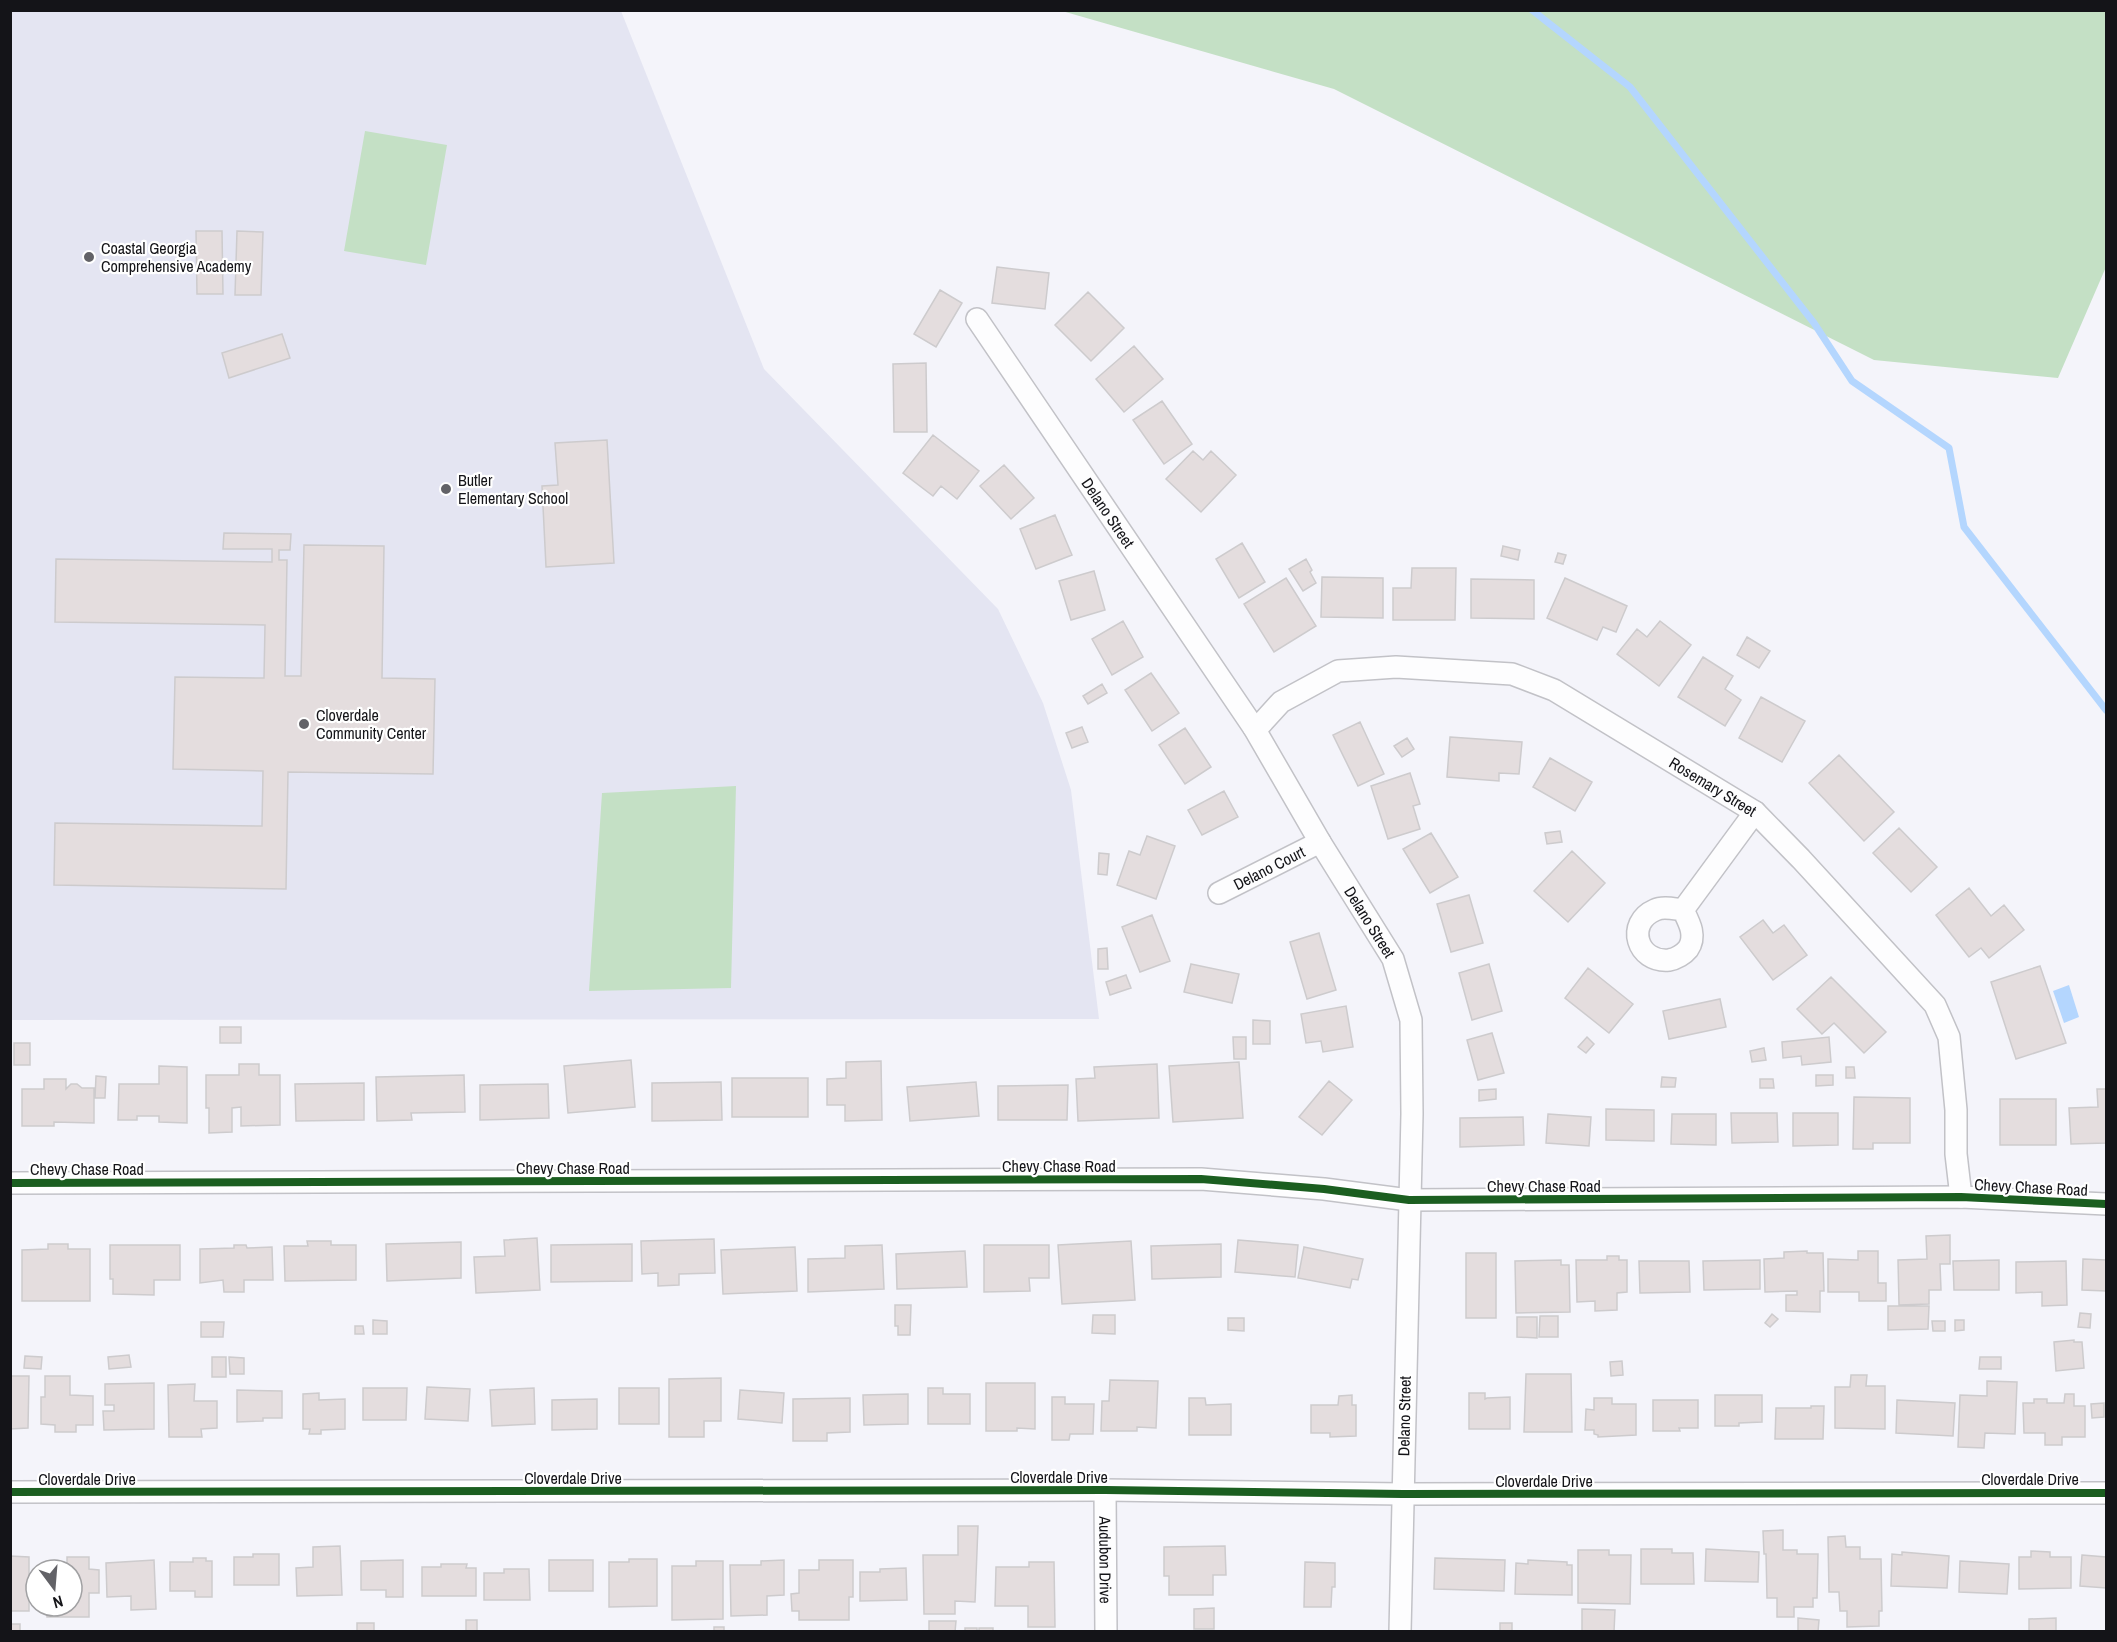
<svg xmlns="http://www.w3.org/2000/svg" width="2117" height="1642" font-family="'Archivo Narrow',sans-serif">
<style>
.built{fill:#e4e5f2}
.green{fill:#c4e0c5}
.water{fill:#b4d6fe}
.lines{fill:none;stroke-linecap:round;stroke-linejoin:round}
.stream{stroke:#b4d6fe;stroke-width:7}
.building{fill:#e4ddde;stroke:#cdcbcd;stroke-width:1.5}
.minor-casing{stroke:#c2c2c7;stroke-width:24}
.minor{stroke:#fdfdfe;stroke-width:21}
.cycleway-casing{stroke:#fff;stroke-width:11}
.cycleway{stroke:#1b5e20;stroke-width:8}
.poi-dot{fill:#626267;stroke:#fff;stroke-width:2}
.labels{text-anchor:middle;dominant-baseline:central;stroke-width:4.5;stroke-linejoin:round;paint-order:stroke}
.poi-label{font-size:16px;fill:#141418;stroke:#fff;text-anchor:start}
.street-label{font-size:16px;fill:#141418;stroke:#fff}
</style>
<rect width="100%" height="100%" fill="#f4f4fa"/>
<!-- built -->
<path class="built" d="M11,11H621L764,369L998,609L1043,703L1071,790L1099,1019L11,1020Z"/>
<!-- green -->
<path class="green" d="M1062,11H2106V267L2058,378L1874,360L1334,89Z
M365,131L447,145L426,265L344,251Z
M736,786L731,988L589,991L602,793Z"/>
<!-- water -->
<path class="water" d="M2069,985L2079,1017L2064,1023L2053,991Z"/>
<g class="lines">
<!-- stream -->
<path class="stream" d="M1532,10L1630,87L1814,323L1852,381L1949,448L1964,527L2106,710"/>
</g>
<!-- building -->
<path class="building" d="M196,231H222L223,294H197Z
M237,231L263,232L261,295H235Z
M997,267L1049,273L1045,309L992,303Z
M940,290L962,303L936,347L914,334Z
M1088,292L1124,328L1091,361L1055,325Z
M282,334L290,358L229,378L222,353Z
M1134,346L1163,379L1124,412L1096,379Z
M926,363L927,432H894L893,364Z
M1162,401L1192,444L1164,464L1133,420Z
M933,435L979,471L957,499L941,486L933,496L903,473Z
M607,440L614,563L546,567L542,486L558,485L555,443Z
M1193,451L1203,460L1211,451L1236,475L1201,512L1166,479Z
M1004,465L1034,498L1011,519L980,486Z
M1055,515L1072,555L1036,569L1020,529Z
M224,533L291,534L290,550H279V560H287L285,676H301L304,545L384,546L382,678L435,679L433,774L288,772L286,889L54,885L55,823L262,826L263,771L173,769L175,677L264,678L265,625L55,622L56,559L272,562V549H223Z
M1242,543L1265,582L1239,598L1216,559Z
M1503,546L1520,550L1518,560L1501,556Z
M1558,553L1566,555L1563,564L1555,562Z
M1306,559L1312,570L1310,572L1316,583L1303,591L1289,569Z
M1412,568H1456L1455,620H1393V588H1411Z
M1094,571L1105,610L1071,620L1059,581Z
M1322,577L1383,578V618L1321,617Z
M1286,578L1316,626L1274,652L1244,604Z
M1565,578L1627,606L1616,632L1603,627L1597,640L1547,618Z
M1471,579L1534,580V619L1471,618Z
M1123,621L1143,657L1112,675L1092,639Z
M1660,621L1691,645L1659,686L1617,654L1637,629L1647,637Z
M1747,637L1770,651L1759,668L1737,655Z
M1703,657L1733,676L1725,689L1741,700L1725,726L1678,697Z
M1151,673L1179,713L1152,731L1125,690Z
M1102,684L1107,693L1088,704L1083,696Z
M1761,697L1805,721L1782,762L1739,738Z
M1360,722L1384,774L1358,786L1333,735Z
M1082,727L1088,742L1072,748L1066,733Z
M1185,728L1211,767L1185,784L1159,745Z
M1450,737L1522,742L1519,774L1499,773V781L1447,777Z
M1407,738L1414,749L1402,757L1394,746Z
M1839,755L1894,812L1864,841L1809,783Z
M1550,758L1592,782L1575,811L1533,787Z
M1410,773L1420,804L1413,806L1420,829L1388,839L1371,786Z
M1224,791L1238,817L1202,835L1188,810Z
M1899,828L1937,867L1911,892L1873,853Z
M1560,831L1562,842L1547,844L1545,833Z
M1431,833L1458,877L1430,893L1403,849Z
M1147,836L1175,846L1156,899L1117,885L1129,851L1140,855Z
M1572,851L1605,883L1568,922L1534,891Z
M1099,853L1109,854L1107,875L1098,874Z
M1969,888L1991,916L2004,905L2024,930L1989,958L1981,948L1969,957L1936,915Z
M1469,895L1483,943L1451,952L1437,904Z
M1152,915L1170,961L1140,972L1122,927Z
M1763,920L1773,933L1784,925L1807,955L1773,980L1740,937Z
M1319,933L1336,990L1307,999L1290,942Z
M1107,948L1108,969H1098V949Z
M1191,964L1239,974L1232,1003L1184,992Z
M1489,964L1502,1011L1472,1020L1459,973Z
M2040,966L2066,1043L2016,1059L1991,982Z
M1588,968L1633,1004L1609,1033L1565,998Z
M1126,975L1131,988L1110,995L1106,982Z
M1831,977L1886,1032L1864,1053L1834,1023L1822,1034L1797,1009Z
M1720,999L1726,1027L1669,1039L1663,1011Z
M1346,1006L1353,1047L1323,1052L1321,1041L1306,1043L1301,1014Z
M1253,1020L1270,1021V1044H1253Z
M220,1027H241V1043H220Z
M1492,1033L1504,1073L1478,1080L1467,1040Z
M1233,1037H1246V1059H1234Z
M1587,1037L1594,1044L1586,1053L1578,1047Z
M1829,1037L1831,1062L1802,1065L1801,1056L1783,1058L1782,1042Z
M14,1043H30V1065H14Z
M1764,1048L1766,1060L1752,1062L1750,1051Z
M631,1060L635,1107L568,1113L564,1066Z
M881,1061L882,1120L845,1121V1105H827V1079L846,1078V1062Z
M1239,1062L1243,1118L1173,1122L1169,1066Z
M239,1064H259V1075H280V1125L241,1126V1107L232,1108V1132L209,1133V1108H206V1075H239Z
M1157,1064L1159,1118L1078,1121L1076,1079L1095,1078L1094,1067Z
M159,1066L187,1067V1123L159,1122V1116H137V1120H118L119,1084H159Z
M1846,1067H1854L1855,1078H1846Z
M464,1075L465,1112L411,1113L412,1120L377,1121L376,1077Z
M1816,1075H1833V1085L1816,1086Z
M96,1076L106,1077L105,1098H95Z
M1662,1077L1676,1078L1675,1087H1661Z
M732,1078H808V1117H732Z
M44,1079H66V1089L71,1084H77L82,1088H94V1123L54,1122V1126H22V1089H44Z
M1760,1079H1773L1774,1088H1760Z
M1329,1081L1352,1100L1322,1135L1299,1117Z
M721,1082L722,1120L652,1121V1083Z
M976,1082L979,1116L910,1121L907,1087Z
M364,1083V1120L296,1121L295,1084Z
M548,1084L549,1118L480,1120V1085Z
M1068,1085L1067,1120H998V1086Z
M1496,1089V1099L1479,1101V1090Z
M2097,1089H2106V1143L2071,1144L2069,1108L2098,1107Z
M1854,1097L1910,1098V1143H1873V1149H1853Z
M2000,1099H2056V1145H2000Z
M1606,1109L1654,1110V1141L1606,1140Z
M1731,1113H1777L1778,1142L1732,1143Z
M1793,1113H1838V1145L1793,1146Z
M1548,1114L1591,1117L1589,1146L1546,1143Z
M1672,1114H1716V1145L1671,1144Z
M1523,1117L1524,1145L1460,1147V1118Z
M1950,1235V1264H1940L1941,1290H1929V1304L1899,1305L1898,1260L1927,1259L1926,1236Z
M537,1238L540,1290L476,1293L474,1257L505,1256L504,1240Z
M714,1239L715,1273L679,1274V1285L658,1286V1273L642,1274L641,1241Z
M1238,1240L1298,1245L1295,1277L1235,1272Z
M307,1241H331V1245H356V1280L285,1281L284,1246H308Z
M1131,1241L1135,1300L1062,1304L1058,1245Z
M461,1242V1278L387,1281L386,1244Z
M48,1244H68V1249H90V1301H22V1250L48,1249Z
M632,1244V1281L551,1282V1245Z
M1221,1244V1277L1152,1279L1151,1246Z
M110,1245H180V1280H154V1295L113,1294V1279H110Z
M234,1245H246L247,1248L272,1247L273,1280H244V1292H224L223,1280L200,1283V1249L234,1248Z
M882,1245L884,1289L808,1292V1259L845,1258V1246Z
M984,1245H1049V1278H1029L1030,1291L984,1292Z
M795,1247L797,1291L723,1294L721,1250Z
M1304,1247L1363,1259L1358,1280L1352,1279L1350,1288L1298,1278Z
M965,1251L967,1287L897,1289L896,1254Z
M1807,1251V1253H1823L1824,1291H1820V1312L1786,1311V1295H1797V1291L1765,1292L1764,1259L1784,1258V1252Z
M1858,1251H1878V1283H1886V1301H1859V1292H1828V1259L1858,1260Z
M1466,1253H1496V1318H1466Z
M1607,1256H1619V1260H1627V1292L1617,1293V1310L1595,1311V1301L1577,1302L1576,1260H1607Z
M2083,1259L2106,1260V1291L2082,1290Z
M1561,1260V1265H1569L1570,1312L1516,1313L1515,1261Z
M1760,1260V1289L1704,1290L1703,1261Z
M1999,1260V1290H1954L1953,1261Z
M1639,1261H1689L1690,1292L1640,1293Z
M2066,1261L2067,1305L2042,1306V1292L2016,1293V1262Z
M895,1305H911L910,1335H898V1326H895Z
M1888,1306H1929L1928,1329L1888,1330Z
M2080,1313L2091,1314L2090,1328L2078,1327Z
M1772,1314L1778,1319L1770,1327L1765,1323Z
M1093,1315H1115V1334L1092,1333Z
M1540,1316H1558V1337H1539Z
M1517,1317H1537V1338L1517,1337Z
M1228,1318H1244V1331L1228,1330Z
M373,1320L387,1321V1334H373Z
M1955,1320H1964V1330L1955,1331Z
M1932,1321H1945V1331H1933Z
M201,1322H224L223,1337H201Z
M355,1326H363L364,1334H355Z
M2074,1340V1342H2082L2084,1368L2056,1371L2054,1342Z
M129,1355L131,1367L109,1369L108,1357Z
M25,1356L42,1357L41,1369L24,1368Z
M212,1357H226V1377H212Z
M229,1357L244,1358V1374H230Z
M1980,1357H2001V1369H1979Z
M1622,1361L1623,1375L1611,1376L1610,1362Z
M1526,1374H1571L1572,1432H1524Z
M1851,1375H1867L1866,1386H1885V1429L1835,1428V1387H1850Z
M10,1376H29L28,1428L10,1429Z
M45,1376H70V1395L93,1396V1425H76V1432H55V1425L41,1424V1397H45Z
M721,1378V1421H704V1437H669V1379Z
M1110,1380L1158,1381L1156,1428L1137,1427V1431H1101L1102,1401H1109Z
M1987,1381L2017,1382L2015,1434L1985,1433L1984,1448L1958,1447L1960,1395L1987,1396Z
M154,1383V1429L104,1430L103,1411H114V1405H105V1384Z
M986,1383H1035V1429L1017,1428V1431H986Z
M195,1384L194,1401H217V1428L201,1429L202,1437H169L168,1385Z
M427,1387L470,1389L468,1421L425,1419Z
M363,1388H407L406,1420H363Z
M534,1388L535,1424L492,1426L490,1390Z
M619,1388H659V1424H619Z
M928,1388H943V1394H970V1424H928Z
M237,1390L282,1391V1418H263V1421L237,1422Z
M740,1390L784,1393L782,1423L738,1419Z
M319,1393V1400L345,1399V1429L321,1430V1434H309L310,1429H303V1394Z
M1469,1393H1485V1399L1487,1398L1510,1397V1429H1469Z
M908,1394V1424L864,1425L863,1395Z
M2065,1394H2074V1406H2085V1437H2062V1445H2045V1433H2024L2023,1403H2034V1399H2047V1403H2064Z
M1352,1395V1405H1356V1436L1330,1437V1433H1311V1405H1338L1339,1396Z
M1715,1395H1762V1422L1739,1423V1426H1715Z
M1052,1397H1065V1404H1094L1093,1434H1070L1069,1440H1052Z
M850,1398V1432L827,1433V1441H793V1399Z
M1189,1398H1205L1206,1405L1231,1404V1435H1189Z
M1594,1398H1612V1404H1636V1435L1598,1437V1435L1594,1434V1430H1585L1586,1409L1594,1410Z
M597,1399V1429L552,1430V1400Z
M1653,1400H1698V1428H1679L1680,1431H1653Z
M1897,1400L1955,1403L1953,1436L1896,1433Z
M2104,1403V1417L2092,1418L2091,1404Z
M1811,1406H1824L1823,1439H1775L1776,1408H1811Z
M958,1526H978L975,1602L955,1601V1614H924L923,1555H958Z
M1783,1530V1550H1797V1554H1818L1817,1598H1813V1607H1794V1617H1777V1598H1767L1766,1554H1764L1763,1531Z
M1845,1536L1846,1547H1860V1559H1881L1882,1611H1879V1626L1847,1627V1611H1840L1839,1592H1829L1828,1537Z
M340,1546L342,1595L297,1596L296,1568L313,1567V1547Z
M1225,1546L1226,1575H1213V1595H1169V1576H1164V1547Z
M1641,1549H1672V1553H1693L1694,1584H1641Z
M1706,1549L1759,1552L1758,1582L1705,1581Z
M1578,1550H1609V1555H1631L1630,1604L1578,1603Z
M2031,1551L2050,1552V1557H2071V1588L2019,1589V1557H2031Z
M1902,1552L1949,1556L1947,1588L1891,1586L1892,1554L1902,1555Z
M253,1554H279V1585H234V1557H253Z
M2082,1555L2106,1557V1588L2080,1586Z
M10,1556L29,1557V1611H10Z
M67,1557H89V1569L99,1570V1593H89V1617H47L46,1606H72V1570H46V1565H67Z
M193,1558H206V1561H212V1597H195V1591H170V1562H193Z
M1435,1558L1505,1560L1504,1591L1434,1589Z
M629,1559H657V1606L609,1607V1562H629Z
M154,1560L156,1609L131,1610V1596L107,1597L106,1563Z
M403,1560V1597H386V1590H361V1561Z
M549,1560H593V1591H549Z
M784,1560V1595L767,1596V1615L731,1616L730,1565H761V1561Z
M819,1560H853V1597H849V1620H799V1611H792L791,1594L799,1593V1570H819Z
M1528,1560L1567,1562V1565H1572V1595L1515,1594L1516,1563L1528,1564Z
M696,1561H723V1619L672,1620V1566H696Z
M1960,1561L2009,1564L2007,1594L1959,1592Z
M1029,1562H1054L1055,1627H1028V1606H995L996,1567H1029Z
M1305,1562L1335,1563V1587H1332L1331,1607H1304Z
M441,1564H467L466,1568H476V1596H422V1567H441Z
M906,1568L907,1600L860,1601V1572H880V1569Z
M504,1569H529L530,1600H484V1573H504Z
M1214,1608V1629H1194V1609Z
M1582,1609L1615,1610L1614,1632H1582Z
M1798,1618L1819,1620L1818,1632H1798Z
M2056,1618V1632H2029V1619Z
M466,1620H477V1632H466Z
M929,1621H956L955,1632H929Z
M357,1623H374V1632H357Z
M1500,1623H1512V1632H1500Z
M10,1624H20V1632H10Z
M714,1627H724V1632H714Z
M965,1628H977V1632H965Z
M979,1628H993V1632H979Z"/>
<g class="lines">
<!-- minor casing -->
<g class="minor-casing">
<g id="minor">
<path id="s1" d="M977,319L1254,728L1320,842L1393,959L1411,1020L1412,1114L1400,1632"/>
<path id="s2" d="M1254,728L1260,725L1281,702L1338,671L1396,667L1512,674L1554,690L1755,812L1801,859L1935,1005L1949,1037L1956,1110V1154L1961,1197"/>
<path id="s3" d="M1219,893L1320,842"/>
<path d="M1683,910C1674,909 1663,906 1655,910C1625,923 1637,963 1669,960C1676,959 1684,954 1688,949C1697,936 1689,922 1683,910L1755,812"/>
<path d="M10,1183L1201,1179L1324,1189L1409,1200L1961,1197L2106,1204"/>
<path id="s4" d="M1105,1490L1106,1632"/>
<path d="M10,1492L1105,1490L1403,1494L2106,1493"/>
</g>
</g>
<!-- minor -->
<use href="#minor" class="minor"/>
<!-- cycleway casing -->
<g class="cycleway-casing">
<path id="cycleway" d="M10,1183L1201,1179L1324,1189L1409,1200L1961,1197L2106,1204
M10,1492L1105,1490L1403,1494L2106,1493"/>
</g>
<!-- cycleway -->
<use href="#cycleway" class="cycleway"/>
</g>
<!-- markers -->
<g class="poi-dot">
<circle cx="89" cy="257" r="6"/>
<circle cx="446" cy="489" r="6"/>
<circle cx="304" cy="724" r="6"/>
</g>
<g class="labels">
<!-- poi labels -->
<g class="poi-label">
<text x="101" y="248">Coastal Georgia<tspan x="101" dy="18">Comprehensive Academy</tspan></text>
<text x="458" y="480">Butler<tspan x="458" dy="18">Elementary School</tspan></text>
<text x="316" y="715">Cloverdale<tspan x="316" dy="18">Community Center</tspan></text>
</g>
<!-- street labels -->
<g class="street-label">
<text stroke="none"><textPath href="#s1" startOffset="234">Delano Street</textPath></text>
<text stroke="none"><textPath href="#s2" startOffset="508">Rosemary Street</textPath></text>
<text stroke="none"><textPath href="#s3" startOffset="56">Delano Court</textPath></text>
<text stroke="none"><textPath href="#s1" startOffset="720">Delano Street</textPath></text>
<text x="1059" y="1166">Chevy Chase Road</text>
<text x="573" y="1168">Chevy Chase Road</text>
<text x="87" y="1169">Chevy Chase Road</text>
<text x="1544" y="1186">Chevy Chase Road</text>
<text transform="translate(2031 1187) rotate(3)">Chevy Chase Road</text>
<text transform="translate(1404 1416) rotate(-89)">Delano Street</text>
<text x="1059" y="1477">Cloverdale Drive</text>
<text x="573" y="1478">Cloverdale Drive</text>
<text x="87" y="1479">Cloverdale Drive</text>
<text x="2030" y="1479">Cloverdale Drive</text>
<text x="1544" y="1481">Cloverdale Drive</text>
<text stroke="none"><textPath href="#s4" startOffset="70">Audubon Drive</textPath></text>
</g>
</g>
<!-- border -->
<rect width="2117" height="1642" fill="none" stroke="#141418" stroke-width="24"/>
<!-- north arrow -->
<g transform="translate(54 1588) rotate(164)"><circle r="28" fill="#ffffff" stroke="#a1a1a3" stroke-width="1.5"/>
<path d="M0-4.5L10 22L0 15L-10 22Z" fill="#626267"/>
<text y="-9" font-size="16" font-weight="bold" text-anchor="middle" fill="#141418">N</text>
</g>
</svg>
